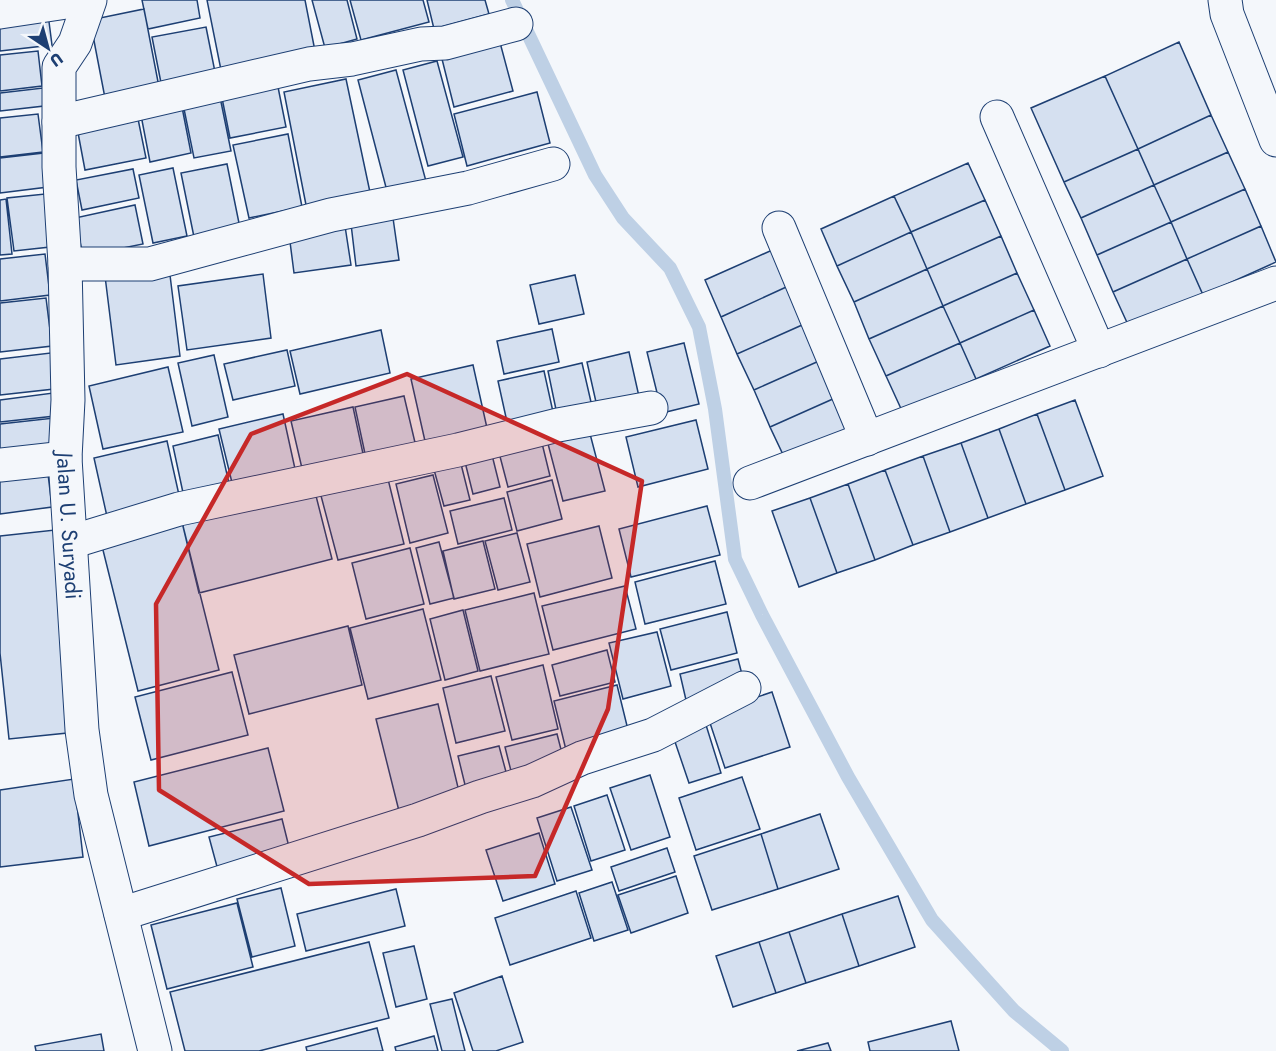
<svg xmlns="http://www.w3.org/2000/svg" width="1276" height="1051" font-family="Jost,sans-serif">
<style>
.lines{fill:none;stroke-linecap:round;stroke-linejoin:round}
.stream{stroke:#bed0e5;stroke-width:14}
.building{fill:#d5e0f0;stroke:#1d3f73;stroke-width:1.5}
.minor-casing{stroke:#1d3f73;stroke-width:35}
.minor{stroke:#f4f7fb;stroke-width:33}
.marked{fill:#c62828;fill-opacity:0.2;stroke:#c62828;stroke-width:4.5;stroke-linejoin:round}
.labels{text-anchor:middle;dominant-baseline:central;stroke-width:4.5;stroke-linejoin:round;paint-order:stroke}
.street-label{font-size:22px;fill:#1d3f73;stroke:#f4f7fb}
</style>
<rect width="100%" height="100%" fill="#f4f7fb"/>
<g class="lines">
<!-- stream -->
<path class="stream" d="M512,0L595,175L623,218L670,268L699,327L715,409L735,559L762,615L848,777L932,920L1014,1011L1062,1051"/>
</g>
<!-- building -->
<path class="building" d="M142,0H197L200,18L148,29Z
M207,0H305L315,51L221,70Z
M312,0H347L357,39L325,48Z
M350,0H423L429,22L361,40Z
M427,0H485L489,14L434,29Z
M144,9L159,87L105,98L90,20Z
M48,14L52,45L0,51V19Z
M206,27L217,82L163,93L152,37Z
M498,35L513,91L454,107L440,51Z
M1179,42L1211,115L1138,149L1105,76Z
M38,51L42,86L0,91V55Z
M437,61L463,157L428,166L403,70Z
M396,70L427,185L388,195L358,80Z
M1105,76L1138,149L1064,182L1031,108Z
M346,79L371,197L307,210L284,92Z
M277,82L286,127L230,138L221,93Z
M43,88L44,106L0,111V93Z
M537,92L550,143L467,166L454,114Z
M220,97L231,151L194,158L183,104Z
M181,102L191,153L150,162L140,110Z
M136,109L146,158L85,170L76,122Z
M38,114L43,152L0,157V118Z
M1211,115L1228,152L1154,185L1138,149Z
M288,134L302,207L249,218L233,145Z
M1138,149L1154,185L1081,218L1064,182Z
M1228,152L1245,189L1171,222L1154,185Z
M44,153L48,187L0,193V158Z
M968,163L985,200L911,232L894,196Z
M227,164L240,228L194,237L181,173Z
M173,168L187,236L153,243L139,175Z
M133,169L139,198L82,210L76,180Z
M1154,185L1171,222L1097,255L1081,218Z
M1245,189L1261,226L1187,259L1171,222Z
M45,194L50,247L14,251L7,198Z
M894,196L911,232L837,266L821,229Z
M6,199L12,254L0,255V200Z
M985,200L1001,236L927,269L911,232Z
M135,205L143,244L83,256L75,218Z
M393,218L399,260L356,266L351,224Z
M1171,222L1187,259L1113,292L1097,255Z
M345,226L351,265L294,273L289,234Z
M1261,226L1276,262L1203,295L1187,259Z
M911,232L927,269L854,302L837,266Z
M1001,236L1017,273L943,306L927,269Z
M779,247L795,283L721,317L705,280Z
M45,254L50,295L0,301V259Z
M1187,259L1203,295L1130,329L1113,292Z
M169,267L180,356L116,365L105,276Z
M927,269L943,306L869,339L854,302Z
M1017,273L1034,310L960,343L943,306Z
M263,274L271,338L187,350L178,286Z
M575,275L584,314L539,324L530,285Z
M795,283L811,321L737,354L721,317Z
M46,298L52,346L0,352V303Z
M943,306L960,343L886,376L869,339Z
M1034,310L1050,346L976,379L960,343Z
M811,321L828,357L754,390L737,354Z
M552,329L559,362L504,374L497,341Z
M381,330L390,373L300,394L290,351Z
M684,343L699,404L662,413L647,352Z
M960,343L976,379L903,413L886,376Z
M287,350L295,386L233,400L224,364Z
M59,352L63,388L0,395V359Z
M629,352L640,401L598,411L587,362Z
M214,355L228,417L192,426L178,363Z
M828,357L844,394L770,427L754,390Z
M582,363L594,415L559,424L548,371Z
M473,365L489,437L427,450L411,379Z
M168,367L183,432L103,449L89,386Z
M544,371L555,421L509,431L498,381Z
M53,393L55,416L0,422V400Z
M844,394L860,430L787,463L770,427Z
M404,396L417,451L367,463L355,407Z
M1075,400L1103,476L1065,490L1037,414Z
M353,407L365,463L304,477L291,421Z
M283,414L297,478L234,491L219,429Z
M1037,414L1065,490L1026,504L999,429Z
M54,418L58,450L0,456V424Z
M696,420L708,469L638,487L626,437Z
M999,429L1026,504L988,518L961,443Z
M589,430L605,491L563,501L547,440Z
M218,435L231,492L185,502L173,446Z
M540,435L550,476L508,487L497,445Z
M167,441L181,504L108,521L94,458Z
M961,443L988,518L950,532L923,456Z
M490,447L500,487L473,494L463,454Z
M923,456L950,532L913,545L885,470Z
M460,460L470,500L444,506L433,466Z
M885,470L913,545L875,560L848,484Z
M48,474L52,507L0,514V480Z
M387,475L404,544L338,560L320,492Z
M433,475L448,533L410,543L396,484Z
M552,480L562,519L517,531L507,492Z
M313,484L332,559L199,593L181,518Z
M848,484L875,560L837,573L810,498Z
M504,498L512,530L458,544L450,511Z
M810,498L837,573L799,587L772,511Z
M707,506L720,555L631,577L619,529Z
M181,518L219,670L138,691L100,538Z
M599,526L612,578L540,597L527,544Z
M55,530L77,732L9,739L0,653V536Z
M517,533L530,582L498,590L485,541Z
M483,541L495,589L454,599L443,551Z
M439,542L454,598L430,604L416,548Z
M410,548L424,604L366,619L352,563Z
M715,561L726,604L645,624L635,582Z
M625,586L636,629L553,650L542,606Z
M534,593L549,654L480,671L465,610Z
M423,609L441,680L368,699L350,628Z
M463,610L478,671L445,680L430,619Z
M727,612L737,653L671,670L660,629Z
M348,626L362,685L249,714L234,655Z
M657,632L671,686L623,699L609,643Z
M607,650L615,682L560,696L552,665Z
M738,659L745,686L686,700L680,674Z
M543,665L558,729L512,740L496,677Z
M232,672L248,735L151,760L135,697Z
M491,676L505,731L456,743L443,688Z
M617,685L630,738L567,754L554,701Z
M772,692L790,747L725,768L707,714Z
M438,704L461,800L400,815L376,719Z
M706,725L721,773L689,783L673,736Z
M557,734L564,761L512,775L505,747Z
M499,746L509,783L467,793L458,756Z
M268,748L284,811L149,846L134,782Z
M650,775L670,837L631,850L610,788Z
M742,777L760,829L696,850L679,798Z
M74,779L83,857L0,867V790Z
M607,795L625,850L591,861L574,806Z
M571,807L592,870L557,881L537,818Z
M820,814L839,869L778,889L761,834Z
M282,819L291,855L219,874L209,837Z
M539,833L555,884L503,901L486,850Z
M761,834L778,889L712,910L694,856Z
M667,848L675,872L619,891L611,867Z
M676,876L688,913L631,933L618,895Z
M612,882L628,930L594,941L579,893Z
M281,888L295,946L252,957L237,899Z
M396,889L405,926L306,951L297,914Z
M576,891L591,938L510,965L495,918Z
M898,896L915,947L859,966L842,914Z
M237,903L253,967L167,989L151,925Z
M842,914L859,966L806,983L789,932Z
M789,932L806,983L776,993L759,942Z
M369,942L389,1018L259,1051H185L170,992Z
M759,942L776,993L733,1007L716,956Z
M414,946L427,999L396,1007L383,953Z
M502,976L523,1042L496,1051H473L454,993Z
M452,999L465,1051H442L430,1004Z
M951,1021L959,1051H870L868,1042Z
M377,1028L383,1051H307L306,1047Z
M101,1034L104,1051H36L35,1046Z
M434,1036L438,1051H396L395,1047Z
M828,1043L831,1051H797Z"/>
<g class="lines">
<!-- minor casing -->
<g class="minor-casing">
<g id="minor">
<path id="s1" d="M90,0L75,43L59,67V167L65,264L68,400L65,458L82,730L91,795L155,1051"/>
<path d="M1225,0L1227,14L1276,140"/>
<path d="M0,12L80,0"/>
<path d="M997,117L1099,351"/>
<path d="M59,122L309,64L352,59L421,44L445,43L516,24"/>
<path d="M779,228L867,439"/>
<path d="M65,264H150L331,215L468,188L553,164"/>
<path d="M0,465L65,458"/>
<path d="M750,483L1276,283"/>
<path d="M71,542L179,509L458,450L558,425L651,408"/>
<path d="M121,914L418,820L480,797L532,781L582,758L653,735L744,688"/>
</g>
</g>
<!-- minor -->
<use href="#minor" class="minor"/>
</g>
<!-- marked area -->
<path class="marked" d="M407,374L642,481L608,709L535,876L309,884L159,790L156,604L251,434Z"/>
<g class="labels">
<!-- street labels -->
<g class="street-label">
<text stroke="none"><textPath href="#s1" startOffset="534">Jalan U. Suryadi</textPath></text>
</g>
</g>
<!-- north arrow -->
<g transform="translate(48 48) rotate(144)" stroke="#f4f7fb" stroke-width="4.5" paint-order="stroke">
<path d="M0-4.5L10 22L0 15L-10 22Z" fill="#1d3f73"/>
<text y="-9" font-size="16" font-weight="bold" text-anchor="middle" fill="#1d3f73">U</text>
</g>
</svg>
